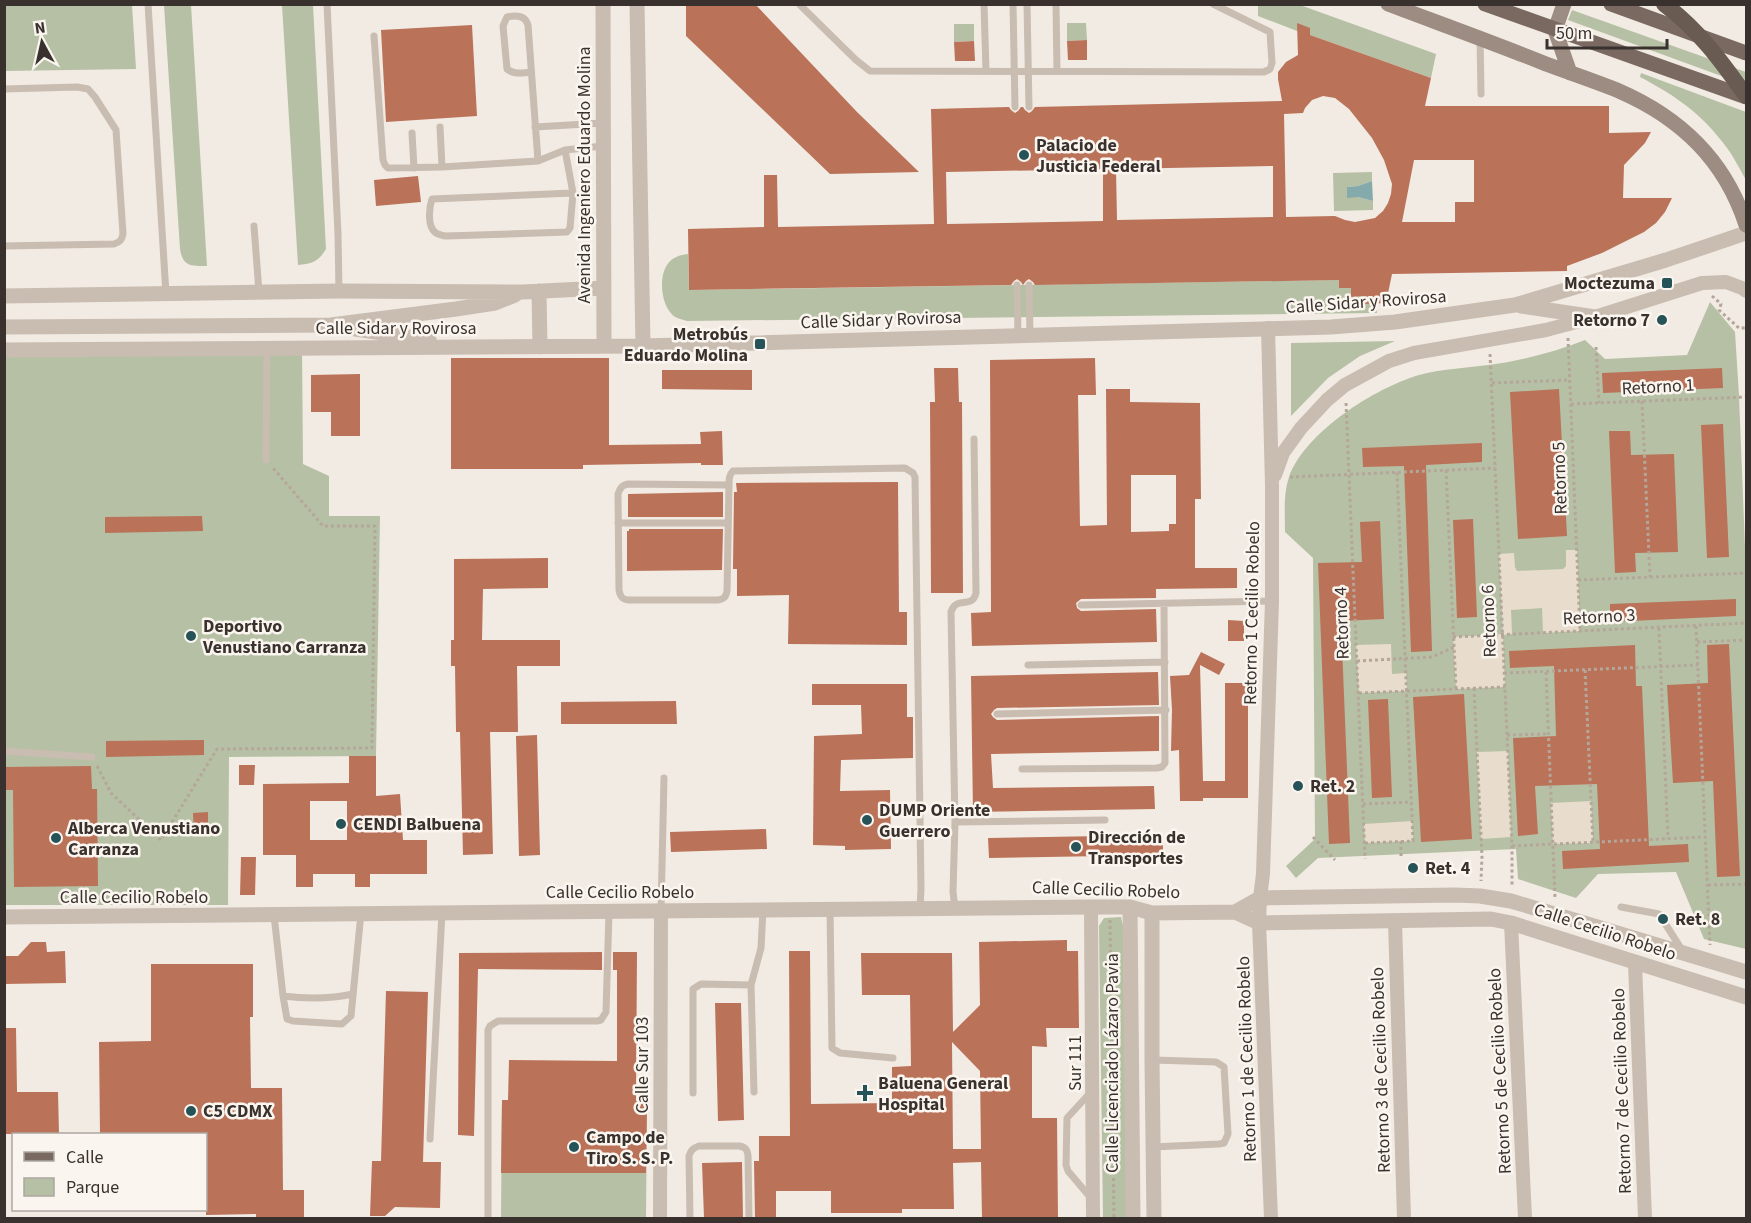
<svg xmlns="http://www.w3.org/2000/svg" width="1751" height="1223" font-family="'Source Sans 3',sans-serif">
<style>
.green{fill:#b6c0a4}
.plaza{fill:#e8dccc}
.water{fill:#85aaac}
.building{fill:#ba7259;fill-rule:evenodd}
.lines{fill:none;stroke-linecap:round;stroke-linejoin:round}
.path{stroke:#b5a69a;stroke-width:3;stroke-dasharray:3 3;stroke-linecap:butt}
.service{stroke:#c9bcb0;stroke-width:7}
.minor{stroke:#c9bcb0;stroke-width:14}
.tertiary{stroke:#c9bcb0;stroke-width:15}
.secondary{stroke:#9d8c81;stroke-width:15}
.primary{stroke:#796960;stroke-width:15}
.trunk-bridge{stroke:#695a52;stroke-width:16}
.poi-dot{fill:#265357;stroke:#faf5ef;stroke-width:2}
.labels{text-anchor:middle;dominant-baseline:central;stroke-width:5;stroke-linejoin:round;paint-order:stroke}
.poi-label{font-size:18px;font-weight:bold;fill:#39312d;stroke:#faf5ef;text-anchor:start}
.street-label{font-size:18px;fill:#39312d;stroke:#faf5ef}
</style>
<rect width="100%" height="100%" fill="#f2ebe3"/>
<!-- green -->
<path class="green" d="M4,5H132L136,69L5,71Z
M164,5H191L207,266C191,266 183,267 180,249Z
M282,5H313L326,249C319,261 312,264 298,265Z
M1258,5H1300L1436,54L1431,78L1310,35V28L1297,31L1258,16Z
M1572,10L1746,72V85L1568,20Z
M1067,23H1086L1087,40L1067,41Z
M954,24H974V41L954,42Z
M1641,73L1746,112V180C1739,168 1733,155 1724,144C1700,112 1674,95 1640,77Z
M1372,172V181L1358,186L1347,187V197H1358L1373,201V210L1334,211L1333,173Z
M688,254L689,290L1339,280V288H1351L1352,297L1364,296L1365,304L1376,303L1377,313L687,321C680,319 674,318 670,312C661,301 659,277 667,265C672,257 680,255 688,254Z
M1710,302L1735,332L1739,396L1746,572V949L1704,939L1676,872L1598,874L1576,898L1518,879L1516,849L1318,858L1296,878L1286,866L1315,839L1313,558L1285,532C1285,513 1283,495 1289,477C1305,432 1375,388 1419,375C1441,369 1465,368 1488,365C1520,361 1555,352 1585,340L1605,359L1687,355Z
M1395,341L1360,356L1328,378L1291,416V343Z
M302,349L303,464L329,476V516H380L376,756L229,757L228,905H5V356Z
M1121,917L1123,926L1127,1218H1103L1099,926L1104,918Z
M502,1100L647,1101L646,1218H501Z"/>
<!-- plaza -->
<path class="plaza" d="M1566,550H1577L1580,631L1543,633L1542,608L1511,610L1512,634L1503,635L1505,687L1456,689L1453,637L1503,634L1499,554L1514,553L1515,567L1517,571L1563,569L1566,566Z
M1391,644L1392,674L1406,673L1407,691L1359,693L1356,645Z
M1508,751L1511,837L1481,839L1477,752Z
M1591,801L1593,843L1553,844L1551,803Z
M1412,821L1413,841L1365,843L1364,824Z"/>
<!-- water -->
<path class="water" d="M1372,181L1373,201L1358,197L1347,198V187L1358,186Z"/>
<!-- building -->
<path class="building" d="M686,4H755L857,112L919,172L830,174L686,36Z
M1297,23L1310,28V35L1431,78L1425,106H1609V133L1651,132L1645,143L1624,165L1623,198H1672L1665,212L1656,223L1644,232L1602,253L1567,266V271L1392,274L1386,303L1365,304L1364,296L1351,297V288H1339V280L1035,285L1033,282L1029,279L1026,281L1023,285L1021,282L1017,279L1014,281L1011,285L689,290L688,229L764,227V175H777L778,227L934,224L931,109L1009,107L1011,110L1015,113L1018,111L1021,107H1023L1025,110L1029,113L1032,111L1035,107L1282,101L1278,79V72L1286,62L1298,55ZM1323,96L1335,98L1349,109L1372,138L1384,160L1392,184L1391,194L1388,203L1383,211L1375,218L1355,222L1345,220L1335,216L1286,217L1284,114L1303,113L1305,108L1312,100ZM1414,160H1474V202H1455V222H1402ZM1273,166V217L1117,220L1116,169ZM1103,169V221L947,224L946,172Z
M472,25L477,116L386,122L381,30Z
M1087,40V60H1068L1067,41Z
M974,41L975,61H955L954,42Z
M418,176L421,202L376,206L374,180Z
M451,358H609V445L701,444L700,432L722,431L723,465H701V463L583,465V469H451Z
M1095,358L1096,395H1078L1080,526L1107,525L1106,389H1130V402L1200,403L1201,499H1195V568H1237V588L1156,589V598L1081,599L1076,603L1077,608L1081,611L1156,609L1157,642L972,646L971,613L991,612L990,360ZM1131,475H1176V524H1169V531L1131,532Z
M934,368H958L959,402H962L963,593H931L930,402H935Z
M1722,368L1723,388L1603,393L1602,373Z
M662,370H752V390L662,389Z
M360,374V436H331V412H311V375Z
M1559,389L1567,536L1518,539L1510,392Z
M1723,424L1729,557L1707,558L1701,425Z
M1609,431H1630L1631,455L1674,454L1678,552L1635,553L1636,572L1615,573Z
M1482,443V462L1426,465L1432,651L1411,652L1404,466L1363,467L1362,448Z
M898,482L899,612H907V645L788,644L789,595L737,596V569H733L734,492H737L736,483Z
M723,492V517H628V494Z
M202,516L203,531L105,533V517Z
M1473,519L1477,617L1457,618L1453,520Z
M1380,521L1384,619L1341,621L1350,843L1329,844L1318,563L1362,562L1360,522Z
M629,529H723L722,570L627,571V531H629Z
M548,558V588L483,589L482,640H560V666H517L518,732H490L493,854L463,855L460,732H456L455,666H451V640H454V559Z
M1736,599V616L1610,622V604Z
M1228,620L1244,621V641H1228Z
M1729,644L1740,876L1717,877L1713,781L1673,783L1667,685L1708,683L1707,645Z
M1635,645L1636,686H1642L1649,846L1688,844L1689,862L1563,869L1562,851L1600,849L1597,784L1535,786L1538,834L1518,836L1513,738L1556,736L1554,666L1510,668L1509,651Z
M1201,652L1225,664L1219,675L1200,665L1203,781H1225V683H1248V798H1203V801H1180L1179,750L1171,751L1172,710L1170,676L1189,675Z
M1158,672L1159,705L997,708L994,710L991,714L993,717L997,720L1159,716V751L991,754L993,788L1154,786L1155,809L973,812L971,676Z
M812,684H907V717H913V758L841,760L840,791L890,790L891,849L845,850V846L813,845L814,736L862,734L861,705H812Z
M1464,694L1472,839L1421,842L1413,697Z
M1388,699L1392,797L1372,798L1368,700Z
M676,701L677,724H561V702Z
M537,735L540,855L519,856L516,736Z
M204,740V755L106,757V741Z
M349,756H376V796L400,794L403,840H427V874H370V887H355V874H313V887H296V855H263V784L349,783ZM310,801H347V840H310Z
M239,765H255L254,785H239Z
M91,766L92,789H97L98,886L14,887L13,790H4V767Z
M208,812V836H194L193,813Z
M766,829L767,849L671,852L670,832Z
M1163,835V855L989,858L988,838Z
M241,857H256L255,895H240Z
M1067,940V951H1078L1079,1028H1046L1047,1047L1032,1046V1118H1057L1058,1218H982L981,1162L953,1163L954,1209H902V1213H831V1191H776V1218H755L754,1161H759V1136H790L789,951H810L811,1104L892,1103V1067L911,1066L910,995H862L861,953H952L953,1032L980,1005L979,942ZM952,1042L980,1071L981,1149H953Z
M31,942H46L47,952L65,951L66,983L4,984V956H18Z
M602,952V970L478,969L474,1136L458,1135L459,953Z
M613,952H637L636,1101H647L646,1173H501L502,1100H508L509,1060L617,1061V970H613Z
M151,964H253V1017H250L251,1088H282L283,1190H304V1218H256V1214L206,1215V1134H100L99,1042L151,1041Z
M386,991L428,992L423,1162H441L440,1208L395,1207L385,1216H370L372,1161H381Z
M715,1003H741L744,1120L718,1121Z
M4,1028H16L17,1092H58L59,1134H4Z
M742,1162L743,1218H704L702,1163Z"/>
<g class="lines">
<!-- path -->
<path class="path" d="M1712,296L1721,304L1719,310L1739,328H1746
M1568,338L1580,631
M1596,347L1599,403
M1490,354L1512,846V887
M1492,383L1569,380
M1642,401L1650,577
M1346,403L1365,859
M1571,404L1746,397
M1446,470L1456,689
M1290,477L1495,468
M1578,580L1746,573
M1696,626L1710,945
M1659,628L1668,839
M1453,637L1746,623
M1697,642L1746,640
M1357,661L1432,657L1454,647
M1585,670L1593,842
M1546,672L1555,898
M1504,673L1698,665
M1474,688L1482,857L1481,881
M1359,693L1505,687
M1507,735L1548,734
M97,766L111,793L161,840L217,749L372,748L375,526H323L273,468
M1363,804L1411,802
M1313,837L1335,860
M1401,841V857
M1365,843L1413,841L1397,472
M1512,846L1705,837
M1708,885L1746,884
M1110,920L1114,1218"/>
<!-- service -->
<path class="service" d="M148,4L166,294
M327,4L338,234L339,291
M799,4L856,60L870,71L1264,72L1270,69L1272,63L1270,32L1213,4
M984,4L986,71
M1013,4L1015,107
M1027,4L1029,107
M1056,4L1057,71
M374,36L383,160L385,165L388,168L442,167L538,161L565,150L603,146
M1480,38L1481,94
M531,72C522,73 514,75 507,69L503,26L507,17C516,15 525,15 528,25L538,161
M4,89L77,87L88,89L95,97L116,130L123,234C122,240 120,242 114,244L4,246
M440,127L442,167
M535,127L603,123
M412,133L414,168
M565,150L573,193L570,228L567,232L446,236C444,236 437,234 436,233C427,227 429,208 432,199L573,193
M254,226L259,292
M1017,285L1018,335
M1029,285L1030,335
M266,460L267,348
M729,485L628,484C622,485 620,488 618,494L619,590C620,596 622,600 629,600H718C724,599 726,597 727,591L729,485C729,479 729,475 733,471L905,468L913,473L915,477L921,888L920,909
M618,523H728
M1081,605L1272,601
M1028,665L1165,662
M997,714L1166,710
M4,751L92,757
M1022,769L1157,768L1162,767L1165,763L1164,604
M955,822L1105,820
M1621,907L1659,914L1682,950
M955,908L953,892L955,822L951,612C956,595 972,610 976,593L974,439
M661,910L664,778
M830,910L832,1048L840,1053L893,1058
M274,915L283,996L287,1019L293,1021L342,1024L351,1016L361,913
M283,996C307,999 330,999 353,994
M754,1092L751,985L761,948L763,910
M693,1093V989L701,984L751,985
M430,1139L442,912
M1152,1147L1219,1144L1224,1143L1228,1134L1224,1067L1216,1062L1153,1060
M1090,1197L1068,1171L1066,1165L1067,1118L1091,1092
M488,1218V1030L490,1026L498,1021H597L601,1020L606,1012L609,912
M690,1218L689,1156C691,1150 693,1148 699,1146H739C745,1147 747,1149 748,1155L749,1218"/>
<!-- minor -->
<path class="minor" d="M1268,328L1272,486V601L1263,874L1260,898L1259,923L1271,1218
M1275,475L1283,453L1301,428L1327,400L1345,385L1389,361L1414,353L1546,330L1595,317L1702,283L1726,282L1742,288L1746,291
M1091,907L1093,1218
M1395,921L1404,1218
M1511,923L1525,1218
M1635,963L1645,1218
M660,1218L661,911"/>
<!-- tertiary -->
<path class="tertiary" d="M603,4L604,346
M637,4L643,346
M539,291L540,347
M4,296L339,291L523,292L604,288
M1521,306L1595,317
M4,327L331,325L456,309L495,303L515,295
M349,328L429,340
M4,350L643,346L1331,327L1395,322L1515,305L1666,260L1746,233
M1130,907L1133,1218
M1235,912L1260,898L1455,895L1480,896L1511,901L1746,972
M1152,913V1060L1154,1218
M4,917L1091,907H1130L1152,913L1235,912L1259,923L1491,919L1511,923L1746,997"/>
<!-- secondary -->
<path class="secondary" d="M1388,4C1441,24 1494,43 1546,64C1570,73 1595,81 1619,91C1681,118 1725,160 1746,225
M1564,4L1555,30L1570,73"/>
<!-- primary -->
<path class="primary" d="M1485,4L1746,97
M1611,4L1746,53"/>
<!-- trunk-bridge -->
<path class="trunk-bridge" d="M1664,4C1698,29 1722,62 1746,96"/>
</g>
<!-- markers -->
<g class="poi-dot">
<circle cx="1024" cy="155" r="6"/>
<rect x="1661" y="277" width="12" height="12" rx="3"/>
<circle cx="1662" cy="320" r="6"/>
<rect x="754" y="338" width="12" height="12" rx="3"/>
<circle cx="191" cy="636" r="6"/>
<circle cx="1298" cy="786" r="6"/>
<circle cx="867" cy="820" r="6"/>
<circle cx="341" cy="824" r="6"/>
<circle cx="56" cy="838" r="6"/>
<circle cx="1076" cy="847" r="6"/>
<circle cx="1413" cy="868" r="6"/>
<circle cx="1663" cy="919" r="6"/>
<path d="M862 1084h6v6h6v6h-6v6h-6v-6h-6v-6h6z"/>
<circle cx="191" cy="1111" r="6"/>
<circle cx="574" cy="1147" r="6"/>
</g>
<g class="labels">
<!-- poi labels -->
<g class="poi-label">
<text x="1036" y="145">Palacio de<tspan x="1036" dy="21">Justicia Federal</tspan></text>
<text x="1655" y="283" text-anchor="end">Moctezuma</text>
<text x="1650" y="320" text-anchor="end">Retorno 7</text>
<text x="748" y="334" text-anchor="end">Metrobús<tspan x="748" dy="21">Eduardo Molina</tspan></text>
<text x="203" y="626">Deportivo<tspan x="203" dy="21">Venustiano Carranza</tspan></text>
<text x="1310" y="786">Ret. 2</text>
<text x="879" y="810">DUMP Oriente<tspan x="879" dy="21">Guerrero</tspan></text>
<text x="353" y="824">CENDI Balbuena</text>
<text x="68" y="828">Alberca Venustiano<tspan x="68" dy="21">Carranza</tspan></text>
<text x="1088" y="837">Dirección de<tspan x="1088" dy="21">Transportes</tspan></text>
<text x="1425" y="868">Ret. 4</text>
<text x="1675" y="919">Ret. 8</text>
<text x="878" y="1083">Baluena General<tspan x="878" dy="21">Hospital</tspan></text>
<text x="203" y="1111">C5 CDMX</text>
<text x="586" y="1137">Campo de<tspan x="586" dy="21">Tiro S. S. P.</tspan></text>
</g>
<!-- street labels -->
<g class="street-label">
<text transform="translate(584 175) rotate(-90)">Avenida Ingeniero Eduardo Molina</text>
<text transform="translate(1366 302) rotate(-4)">Calle Sidar y Rovirosa</text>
<text transform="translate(881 320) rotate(-2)">Calle Sidar y Rovirosa</text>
<text x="396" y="328">Calle Sidar y Rovirosa</text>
<text transform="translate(1658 387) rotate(-3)">Retorno 1</text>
<text transform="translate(1560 478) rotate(-92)">Retorno 5</text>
<text transform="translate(1252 613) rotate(-89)">Retorno 1 Cecilio Robelo</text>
<text transform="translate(1599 617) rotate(-3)">Retorno 3</text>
<text transform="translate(1489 621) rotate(-92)">Retorno 6</text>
<text transform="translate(1342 623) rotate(-92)">Retorno 4</text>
<text transform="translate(1106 890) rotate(2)">Calle Cecilio Robelo</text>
<text x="620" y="892">Calle Cecilio Robelo</text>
<text x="134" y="897">Calle Cecilio Robelo</text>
<text transform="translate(1605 932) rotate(18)">Calle Cecilio Robelo</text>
<text transform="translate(1247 1059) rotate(-92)">Retorno 1 de Cecilio Robelo</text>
<text transform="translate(1075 1063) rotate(-90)">Sur 111</text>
<text transform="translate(1112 1063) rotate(-90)">Calle Licenciado Lázaro Pavia</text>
<text transform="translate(642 1065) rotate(-90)">Calle Sur 103</text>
<text transform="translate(1381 1070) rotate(-92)">Retorno 3 de Cecilio Robelo</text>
<text transform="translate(1500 1071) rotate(-93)">Retorno 5 de Cecilio Robelo</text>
<text transform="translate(1622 1091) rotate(-92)">Retorno 7 de Cecilio Robelo</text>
</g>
</g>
<!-- border -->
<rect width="1751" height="1223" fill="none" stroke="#39312d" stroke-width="12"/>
<!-- legend -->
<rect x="12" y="1133" width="195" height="78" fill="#faf5ef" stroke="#ada7a1" stroke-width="1.5"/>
<rect x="24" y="1152" width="30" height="9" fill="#796960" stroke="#ada7a1" stroke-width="1.5"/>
<text x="66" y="1163" font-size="18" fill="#39312d">Calle</text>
<rect x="24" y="1178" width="30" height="18" fill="#b6c0a4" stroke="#ada7a1" stroke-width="1.5"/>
<text x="66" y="1193" font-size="18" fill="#39312d">Parque</text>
<!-- north arrow -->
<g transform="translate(42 42) rotate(352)" stroke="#faf5ef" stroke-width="4.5" paint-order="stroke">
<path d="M0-4.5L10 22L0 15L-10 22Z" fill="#39312d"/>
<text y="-9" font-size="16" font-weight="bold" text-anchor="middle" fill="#39312d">N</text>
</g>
<!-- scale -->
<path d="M1547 39v9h120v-9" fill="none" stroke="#39312d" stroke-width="3"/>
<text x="1556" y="39" font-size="18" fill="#39312d" stroke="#faf5ef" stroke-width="4.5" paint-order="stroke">50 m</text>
</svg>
